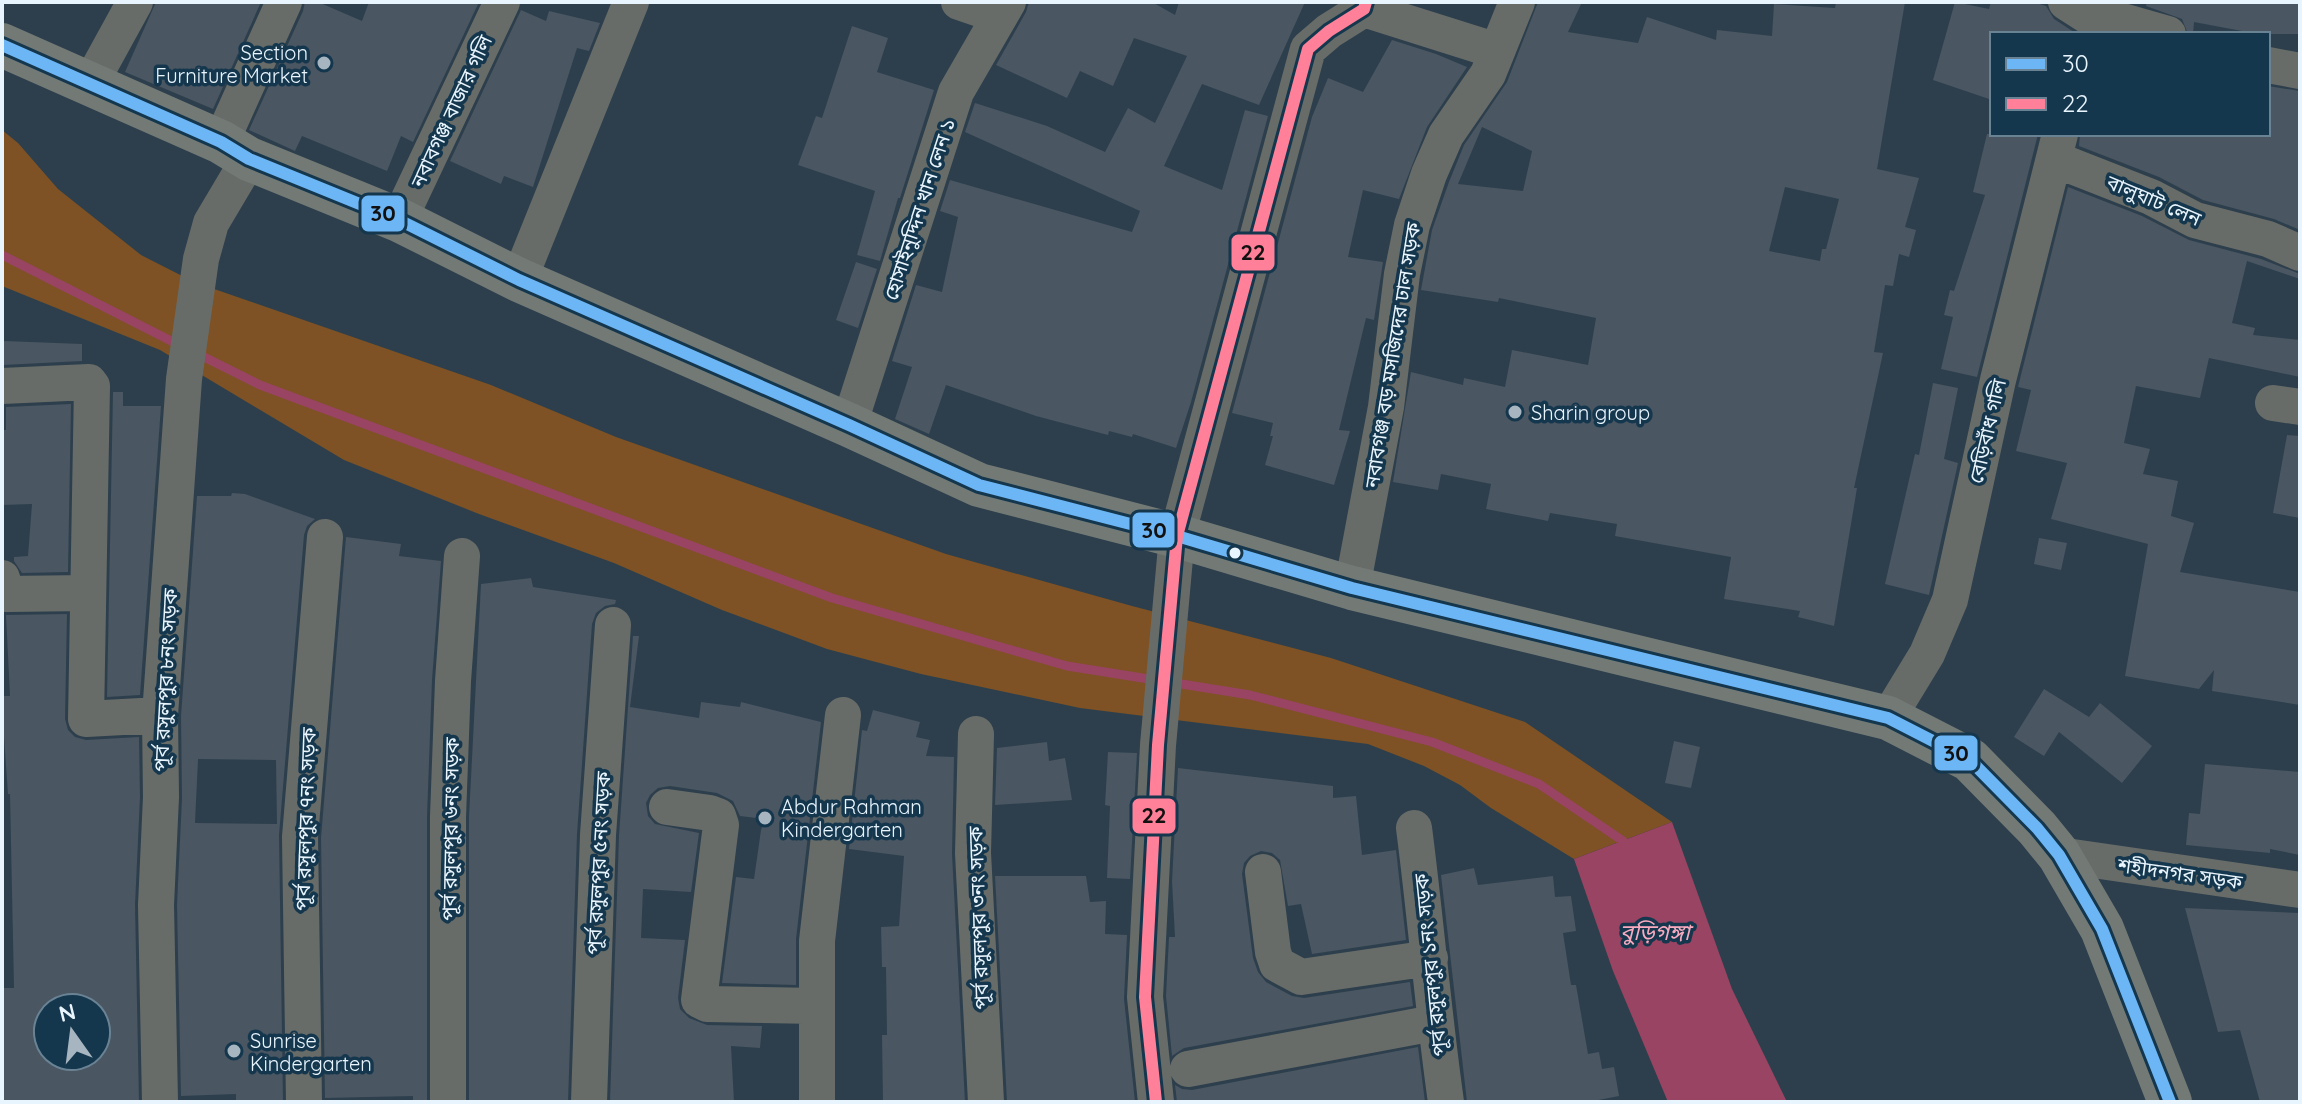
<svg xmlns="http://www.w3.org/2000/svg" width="2302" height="1104" font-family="Quicksand,'Noto Sans Bengali',sans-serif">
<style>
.green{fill:#7e5224}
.water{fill:#984462}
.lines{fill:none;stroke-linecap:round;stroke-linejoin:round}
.stream{stroke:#984462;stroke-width:9}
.building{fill:#4a5662;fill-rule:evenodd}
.street{stroke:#686c69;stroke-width:36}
.highway{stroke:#737a76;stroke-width:44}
.bus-1-casing{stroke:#15374e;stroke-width:18}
.bus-2-casing{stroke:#15374e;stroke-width:18}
.bus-1{stroke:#6db6f5;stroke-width:12}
.bus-2{stroke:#ff8098;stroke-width:12}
.poi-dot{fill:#a7b5c0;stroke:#15374e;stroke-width:3}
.bus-dot{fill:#e9f5fe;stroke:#15374e;stroke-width:3}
.labels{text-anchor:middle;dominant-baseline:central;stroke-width:7;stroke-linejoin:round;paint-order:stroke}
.poi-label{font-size:20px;fill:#e9f5fe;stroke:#15374e;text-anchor:start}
.street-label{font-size:20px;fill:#e9f5fe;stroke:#15374e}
.water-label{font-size:22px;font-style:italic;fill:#f9abc0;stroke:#15374e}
.line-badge{stroke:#15374e;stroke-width:3}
.pale-badge-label{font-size:22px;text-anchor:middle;font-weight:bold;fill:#111}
</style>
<rect width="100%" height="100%" fill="#2d3f4c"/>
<!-- green -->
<path class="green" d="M2,130L18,143L58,189L141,255L194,282L491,385L616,437L946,554L1132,606L1331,658L1525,722L1672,822L1574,859L1491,808L1460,785L1424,766L1368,744L1080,708L921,674L827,649L722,610L614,563L479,514L344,460L160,350L2,286Z"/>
<!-- water -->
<path class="water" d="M1672,822L1732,989L1787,1102H1668L1613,971L1574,859Z"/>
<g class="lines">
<!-- stream -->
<path class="stream" d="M2,255L181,346
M194,352L260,385L832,598L1067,666L1155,680
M1169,682L1250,695L1432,742L1539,784L1623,841"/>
</g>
<!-- building -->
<path class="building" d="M156,2H261L213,109L125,72Z
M305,2H318L362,21L369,2H479L413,142L401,136L387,171L302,136L295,151L249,130L303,11Z
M1029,2H1152L1175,15L1179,2H1305L1259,105L1202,84L1164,166L1222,190L1245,110L1268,116L1191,402L1176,448L1133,434L1132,437L1109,431L1108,435L1036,416L946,385L929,434L895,419L912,367L892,361L916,285L942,292L958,217L940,211L950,180L1132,232L1140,211L965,132L975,103L1047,126L1105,152L1128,108L1155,123L1187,56L1134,38L1113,86L1080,71L1067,98L996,65L1026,12Z
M1538,2H1582L1568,32L1638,43L1647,17L1716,40L1717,30L1772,36L1774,4L1835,8L1836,2H1905L1877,169L1919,178L1905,227L1916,230L1909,257L1899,254L1893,286L1885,285L1874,352L1883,353L1854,488H1857L1834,626L1798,617L1800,611L1724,599L1731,557L1615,536L1617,524L1550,513L1548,521L1486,509L1491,484L1441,474L1438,490L1393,482L1411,372L1463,385L1464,378L1505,387L1512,350L1588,365L1596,318L1499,298L1498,302L1421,290L1432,230L1449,182L1464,145L1507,82ZM1482,127L1532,151L1523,191L1458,184ZM1785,187L1839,199L1826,249H1822L1820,261L1769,251Z
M1955,2L1989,9L1991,2H2033L2046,6L2054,19L2077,34H1992V100L1933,80Z
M2147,2H2300V34H2258L2194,22L2193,34H2188L2182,19L2146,6Z
M521,10L546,21L549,11L600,23L589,51L577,48L533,187L504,176L501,184L450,161Z
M852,26L888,38L877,72L934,90L900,198H898L880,261L857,255L875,191L798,165L816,116L822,118Z
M1392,40L1436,54L1467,67L1427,127L1399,199L1363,190L1348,257L1383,262L1374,320L1366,318L1339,430L1350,431L1334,485L1265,465L1273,436H1270L1273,423L1232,413L1312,117L1328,78L1363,92Z
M2268,86L2300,91V230L2274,219L2203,200L2159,177L2079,146L2080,134H2268Z
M1987,134H2038L1977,377L1941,369L1953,317L1944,315L1950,290L1954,291L1985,195L1973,192Z
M2068,187L2142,216L2189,240L2261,259L2300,274V279L2247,261L2232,323L2255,328L2253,335L2300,340V377L2209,358L2200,398L2136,386L2124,443L2150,449L2143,474L2178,481L2171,516L2194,523L2180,572L2300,592V705L2212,691L2214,670L2199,689L2125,676L2148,544L2051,519L2067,463L2016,451L2031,390L2018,387Z
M856,262L877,269L858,328L836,320Z
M4,341L82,344V361L3,365Z
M1933,383L1958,388L1944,459L1958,463L1929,595L1885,584L1915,454L1919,455Z
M113,392H123V406H161L140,695L107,697Z
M71,404L68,572L22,573L14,561V557L28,556L32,504L2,505V430H6V407Z
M2287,435L2300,436V518L2273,513Z
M232,493L245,494L315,519L307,526L304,535L279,835L283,1102H236V1094L181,1096L177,905L182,798L181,716L197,496H231ZM198,759L276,760L277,824L195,823Z
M346,537L401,544L399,556L441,561L432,680L427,817V1100H413V1096L325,1098L321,838Z
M2039,538L2067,543L2061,570L2034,564Z
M531,578L533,587L616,600L615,604L605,606L596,613L592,624L577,834L568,1102H469V817L481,584Z
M67,614L65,719L68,730L75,737L86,740L139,737L140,797L135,905L139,1102H2V988H14L10,794H8L2,708V696H10L6,615ZM48,1008H96V1056H48Z
M633,636H639L630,707L699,718L701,702L740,707L741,702L821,722L796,939V985L722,983L736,877L754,879L761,830L765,819L740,816L733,801L717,793L670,786L658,788L650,795L646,803L648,816L655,824L699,833L691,892L643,889L641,938L685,940L678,998L680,1009L689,1018L707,1025L762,1026L760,1048L731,1046L734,1102H610L619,836Z
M2044,689L2089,717L2100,703L2152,746L2122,783L2059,732L2044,756L2014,737Z
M873,710L920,722L916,737L930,740L926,756L954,757L952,854L965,1102H883L882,1035H887L886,967H882L881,927L899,926L904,856L849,849L862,730L867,731Z
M1674,741L1700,747L1691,788L1665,783Z
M1047,742L1049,761L1065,758L1072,800L995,805L997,748Z
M1108,752L1137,753L1130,879L1107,878L1110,806L1105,805Z
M2205,764L2300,772V855L2270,849V853L2186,845L2189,813L2200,814Z
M1178,768L1333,786V798L1356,796L1362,855L1396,850L1406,940L1312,954L1301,904L1288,906L1280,860L1272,853L1261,851L1250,856L1244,863L1242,874L1253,958L1258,972L1266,982L1292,996L1304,998L1410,982L1413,1006L1184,1048L1172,1056L1166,996L1169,937H1175L1172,881Z
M1474,868L1478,885L1553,876L1555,897L1571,896L1576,931L1563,933L1571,985H1576L1588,1054L1599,1052L1602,1069L1614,1067L1619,1096L1588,1102H1467L1441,875Z
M995,876H1086L1090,902L1106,901L1105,934L1127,935L1124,999L1135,1102H1007Z
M2185,908L2300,913V1102H2260L2240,1030L2218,1032Z
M1418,1047L1425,1102H1177L1175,1085L1182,1089L1192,1090Z"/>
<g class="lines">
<!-- street -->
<path class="street" d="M959,2L1000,16
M2066,2L2091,18L2119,20L2168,34
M1364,9L1497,51
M2268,65L2300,71
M90,84L135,2
M221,142L284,2
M2054,159L2151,197L2195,220L2268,239L2300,253
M399,220L502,2
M519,280L631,2
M2,386L89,382L92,386L86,719L160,715
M2273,403L2300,407
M849,425L956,92L1008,2
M2,578L6,594L88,593
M1352,588L1386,407L1402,274L1412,225L1429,174L1446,135L1488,74L1517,2
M1888,718L1927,654L1950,600L1998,380L2060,134
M976,734L973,853L986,1102
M667,807L710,813L718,816L721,825L699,1000L707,1004L817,1006
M1414,828C1426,920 1433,1011 1446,1102
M2059,855L2300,890
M1263,872L1273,952L1277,964L1301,977L1430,958
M1188,1069L1434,1023
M160,1102L156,905L161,797L160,715L184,379L201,259L211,223L249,159
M304,1102L300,837L325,537
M448,1102V817L453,681L462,556
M589,1102L598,835L613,625
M817,1102V941L843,715
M1156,1102L1145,997L1158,745L1177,536L1308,49L1329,31L1364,9L1366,2"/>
<!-- highway -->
<path class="highway" d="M2,45L221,142L249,159L399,220L519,280L849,425L979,485L1177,536L1352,588L1888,718L1970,760L2037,828L2059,855L2102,929L2170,1102"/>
<!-- bus-1 casing -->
<g class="bus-1-casing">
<path id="bus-1" d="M2,45L221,142L249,159L399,220L519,280L849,425L979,485L1177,536L1352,588L1888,718L1970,760L2037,828L2059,855L2102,929L2170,1102"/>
</g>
<!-- bus-2 casing -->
<g class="bus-2-casing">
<path id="bus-2" d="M1156,1102L1145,997L1158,745L1177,536L1308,49L1329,31L1364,9L1366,2"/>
</g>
<!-- bus-1 -->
<use href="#bus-1" class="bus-1"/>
<!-- bus-2 -->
<use href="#bus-2" class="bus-2"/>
</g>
<!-- markers -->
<g class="poi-dot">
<circle cx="324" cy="63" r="8"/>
<circle cx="1515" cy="412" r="8"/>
<circle cx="765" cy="818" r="8"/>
<circle cx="234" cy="1051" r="8"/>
</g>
<circle class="bus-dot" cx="1235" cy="553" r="7"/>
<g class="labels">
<!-- poi labels -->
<g class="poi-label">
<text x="308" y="52" text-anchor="end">Section<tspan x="308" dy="23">Furniture Market</tspan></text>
<text x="1531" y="412">Sharin group</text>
<text x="781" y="806">Abdur Rahman<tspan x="781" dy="23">Kindergarten</tspan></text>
<text x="250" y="1040">Sunrise<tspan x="250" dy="23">Kindergarten</tspan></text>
</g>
<!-- street labels -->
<g class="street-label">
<text transform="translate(451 111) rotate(-65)">নবাবগঞ্জ বাজার গলি</text>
<text transform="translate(2154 200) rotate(23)">বালুঘাট লেন</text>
<text transform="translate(919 209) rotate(-72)">হোসাইনুদ্দিন খান লেন ১</text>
<text transform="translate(1392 355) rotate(-81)">নবাবগঞ্জ বড় মসজিদের ঢাল সড়ক</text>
<text transform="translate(1987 431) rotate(-77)">বেড়িবাঁধ গলি</text>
<text transform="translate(165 680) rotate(-87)">পূর্ব রসুলপুর ৮নং সড়ক</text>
<text transform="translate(305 819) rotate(-88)">পূর্ব রসুলপুর ৭নং সড়ক</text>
<text transform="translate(450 829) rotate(-89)">পূর্ব রসুলপুর ৬নং সড়ক</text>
<text transform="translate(598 863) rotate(-87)">পূর্ব রসুলপুর ৫নং সড়ক</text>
<text transform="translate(2180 873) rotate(8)">শহীদনগর সড়ক</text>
<text transform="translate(978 918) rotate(-92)">পূর্ব রসুলপুর ৩নং সড়ক</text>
<text transform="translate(1430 965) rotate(-96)">পূর্ব রসুলপুর ১নং সড়ক</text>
</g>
<!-- water labels -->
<g class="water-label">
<text x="1655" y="932">বুড়িগঙ্গা</text>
</g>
</g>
<g class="line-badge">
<rect x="360" y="194" width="46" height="39" rx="8" fill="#6db6f5"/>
<rect x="1230" y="233" width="46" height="39" rx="8" fill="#ff8098"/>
<rect x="1131" y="511" width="45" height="38" rx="8" fill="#6db6f5"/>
<rect x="1933" y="734" width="46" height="38" rx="8" fill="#6db6f5"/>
<rect x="1131" y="797" width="46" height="38" rx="8" fill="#ff8098"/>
</g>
<g class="pale-badge-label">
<text x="383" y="221">30</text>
<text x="1253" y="260">22</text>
<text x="1154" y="538">30</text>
<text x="1956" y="761">30</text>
<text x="1154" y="823">22</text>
</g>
<!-- border -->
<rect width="2302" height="1104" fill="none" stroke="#e9f5fe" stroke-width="8"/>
<!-- legend -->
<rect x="1990" y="32" width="280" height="104" fill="#15374e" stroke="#6a8394" stroke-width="2"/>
<rect x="2006" y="58" width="40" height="12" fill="#6db6f5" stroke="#6a8394" stroke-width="2"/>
<text x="2062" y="72" font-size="24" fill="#e9f5fe">30</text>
<rect x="2006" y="98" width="40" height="12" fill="#ff8098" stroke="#6a8394" stroke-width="2"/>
<text x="2062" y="112" font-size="24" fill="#e9f5fe">22</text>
<!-- north arrow -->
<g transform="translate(72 1032) rotate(346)"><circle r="38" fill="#15374e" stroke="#6a8394" stroke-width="2"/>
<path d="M0-6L14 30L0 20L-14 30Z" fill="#a7b5c0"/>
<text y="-12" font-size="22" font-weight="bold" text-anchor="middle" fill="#e9f5fe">N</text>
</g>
</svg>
